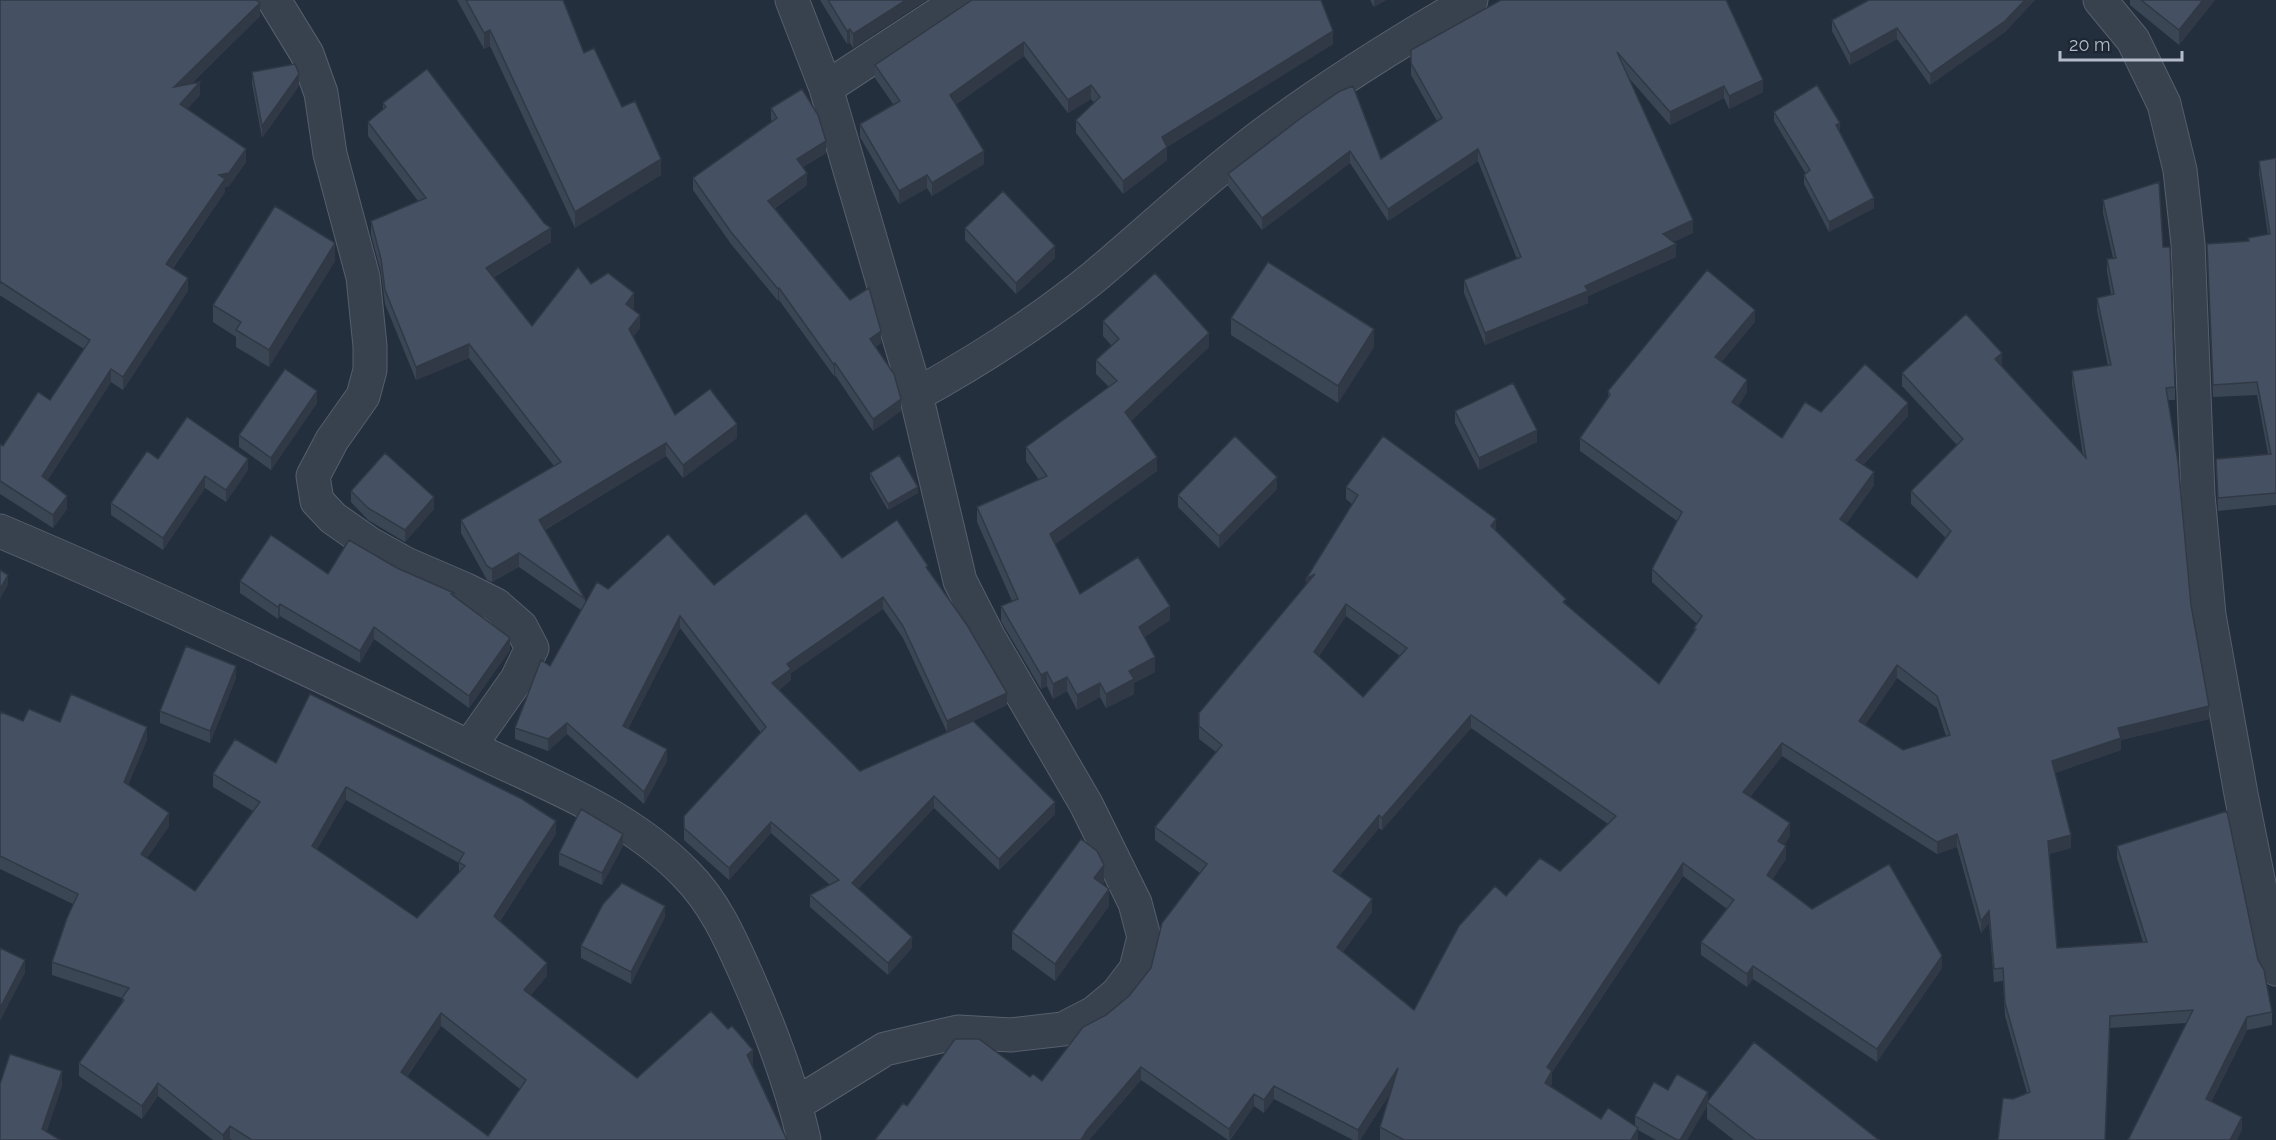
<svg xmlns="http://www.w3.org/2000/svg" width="2276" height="1140" font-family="Raleway,sans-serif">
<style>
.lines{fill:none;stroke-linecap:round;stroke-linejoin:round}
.minor-casing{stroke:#565f6c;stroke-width:35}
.minor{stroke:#38414e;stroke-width:33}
.wall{fill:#3b4654;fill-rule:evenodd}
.shaded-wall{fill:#303945}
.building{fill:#455162;stroke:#303945;stroke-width:1.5;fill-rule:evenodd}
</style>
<rect width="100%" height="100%" fill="#242f3e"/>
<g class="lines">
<!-- minor casing -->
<g class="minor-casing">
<path id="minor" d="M274,0L307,54L321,93L330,154L363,277L370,346V370L363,396L332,440L313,476L317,501L333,518L370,544L406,564L464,589L496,605L521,627L532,648L517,679L469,747
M792,0L826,88L916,395L960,581L988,636L1086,804L1135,903L1144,937L1136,969L1117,994L1094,1013L1063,1029L1011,1035L958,1032L885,1049L796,1104
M2100,0L2133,40L2164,104L2180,170L2188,244L2198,495L2209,615L2241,794L2276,969
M826,88L960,0
M916,395C979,360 1039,322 1094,277C1151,229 1205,178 1265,133C1331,84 1400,41 1471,0
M0,531C156,597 309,669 461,743C539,781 625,811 686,874C714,902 730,938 746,974C770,1028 791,1082 804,1140"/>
</g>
<!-- minor -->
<use href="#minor" class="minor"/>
</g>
<!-- wall -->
<path class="wall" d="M0,0L260,16L191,84L200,95L187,109L246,162L229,186L225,187V192L173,268L188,291L123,390L111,382L47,481L67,509L53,528L0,494V444L3,446L50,400L84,349L1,296H0Z
M457,0H563L584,53L622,107L661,175L575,228L490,46L484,49Z
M820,0H926L853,48L850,43L847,44Z
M1370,0H1386L1374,7Z
M1501,0L1763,92L1729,109L1724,98L1670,125L1628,77L1693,233L1673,242L1676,257L1588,296V303L1485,345L1464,293V280L1517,259L1478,161L1388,221L1350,163L1262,230L1228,186V174L1301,118L1381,159L1437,121L1411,75V50Z
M1869,0H2035L2005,32L1930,85L1897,39L1850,65L1832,31V20Z
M2130,0H2215L2179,45L2130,5Z
M971,2L1333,44L1167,147V160L1123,194L1076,133V120L1094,103L1091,99L1068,113L1024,56L955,105L984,164L932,196L927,188L899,204L860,137V124L893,104L875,78V65Z
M252,72L299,86L262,138L252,84Z
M383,103L551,242L494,277L532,326L591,284L634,307L633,309L640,328L633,337L675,415L737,438L683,478L666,456L545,530L585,599V604L608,589L714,585L842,558L928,570L1007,705L973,721L1055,814L999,870L934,808L858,889L912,948L888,975L810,907V895L830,885L771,833L729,880L684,840V816L761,733L680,628L628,729L667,761L644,804L567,734L548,751L515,739V728L581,610L519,567L492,582L487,580L461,533V520L554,466L469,358L416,380L385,304L381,272L371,235V221L418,201L368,136V122L383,109ZM883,609L903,638L947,732L860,771L779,690L791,680V673Z
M771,108L826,153L803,167L807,185L775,208L881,343L876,347L901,411L873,431L835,375L834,376L779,300L778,301L731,244L693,190V178L772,121L771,119Z
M1774,112L1840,132L1874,208L1829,232L1804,184V175L1806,174L1774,121Z
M2276,158V505L2218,511L2216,459L2268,454L2257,395L2213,397L2207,244L2248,241V238L2268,235L2259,174V161Z
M2103,200L2163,247L2175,387V400H2168L2191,605L2209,719L2121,740V750L2055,773L2071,848L2049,854L2057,948L2143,942L2117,858V846L2258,960L2272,1012V1025L2247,1030L2211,1102L2242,1130L2128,1140L2186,1023L2110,1028L2105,1140H1998L2013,1099L2027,1093L2005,1016L2003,981L1994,982L1989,923L1981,933L1957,847L1937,854L1782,756L1750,797L1790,836L1784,845L1786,859L1772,879L1812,909L1942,968L1877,1062L1753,979L1747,987L1701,955V942L1727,909L1683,876L1552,1072V1084L1550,1087L1601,1119L1635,1126V1116L1668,1090L1708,1101L1879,1140H1734L1707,1119V1106L1687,1140H1656L1638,1130V1140H1380V1127L1391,1092L1360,1140H1353L1274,1099L1264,1113L1254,1106L1230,1140H1228L1141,1080L1089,1140H875L907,1106L1030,1077L1042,1081L1106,1015L1129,996L1151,968L1200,873L1155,840V827L1216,752L1199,739V713L1306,585L1352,504L1346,499V487L1496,531L1566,605L1659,684L1694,631V628L1697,624L1652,582V569L1677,521L1580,451V438L1608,398V391L1755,322L1721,362L1747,392L1738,406L1782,438L1821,412L1908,416L1863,465L1874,485L1846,524L1917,578L1946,538L1911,504V491L1957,445L1902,386V373L2002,366H2001L2083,456L2072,384V371L2108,366L2097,310V298L2111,294L2107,272V259L2113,258L2103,213ZM1346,616L1400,656L1363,697L1319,656ZM1897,678L1937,708L1946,736L1903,750L1865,725ZM1471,728L1608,824L1560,871L1506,896L1414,1010L1343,952L1372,912L1339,876L1379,828L1382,830Z
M965,228L1055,258L1016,294L965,240Z
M335,261L269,367L236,347V337L213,322V305Z
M1231,318L1374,347L1338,403L1231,335Z
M1103,321L1209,347L1131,421L1157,471L1055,544L1080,594L1170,620L1144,637L1155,672L1134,683V694L1106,708L1100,697L1077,710L1067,691L1053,699L1047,686L1041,689L1001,621V606L1012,601L977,522V507L1039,480L1026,461V447L1109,387L1096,374V360L1112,346L1103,336Z
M317,403L271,470L239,447V435Z
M1455,411L1537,442L1479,470L1455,423Z
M158,459L248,470L226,502L205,488L163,550L111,515V503Z
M870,473L918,493L888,510L870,479Z
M1277,489L1219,548L1178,507V495Z
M351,491L434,509L405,542L368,520L351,502Z
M397,568L454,596L510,650L469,708L374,639L360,663L280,616L278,619L240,593V581Z
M236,678L210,743L160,723V711Z
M0,715L23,721L60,722L147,740L128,785L169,826L147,858L195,891L253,811L213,787V774L276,763L556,834L500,921L547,976L530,996L637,1078L753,1063L752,1064L787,1140H232L230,1139L229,1140H213L158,1096L142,1119L79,1076V1063L122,1003V998L52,975V962L73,904L0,869ZM346,800L459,863V873L417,918L317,849ZM441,1026L520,1089L488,1136L407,1077Z
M623,846L602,885L559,865V853Z
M1104,882L1103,884L1109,906L1055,981L1012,949V932Z
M665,917L631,984L581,958V946Z"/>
<!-- shaded-wall -->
<path class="shaded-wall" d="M906,0H926L853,48V34Z
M1374,0H1386L1374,7Z
M2025,0H2035L2005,32L1930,85V74Z
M2203,0H2215L2179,45V30Z
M260,3V16L174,100V87Z
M1897,28V39L1850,65V54Z
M850,29V43L847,44V31Z
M490,30V46L484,49V33Z
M1333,31V44L1167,147V160L1123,194V181L1162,137Z
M1024,42V56L950,109V95Z
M299,74V86L262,138V126Z
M1763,80V92L1729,109V96Z
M200,82V95L180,117V104Z
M1091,85V99L1068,113V100Z
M1724,86V98L1670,125V112Z
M1840,123V132L1836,125Z
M826,141V153L797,171V159Z
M246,149V162L229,186L225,187V192L166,277V264L219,175Z
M1478,149V161L1388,221V209Z
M984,151V164L932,196V183Z
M1350,151V163L1262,230V218Z
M661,159V175L575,228V212Z
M807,173V185L768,212V201Z
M927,175V188L899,204V191Z
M1874,198V208L1829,232V222Z
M1693,220V233L1663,246V234Z
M551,228V242L486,281V268Z
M335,243V261L269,367V350Z
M1676,244V257L1588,296V303L1485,345V333L1585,286Z
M1055,246V258L1016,294V283Z
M188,278V291L123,390V377Z
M779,288V300L778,301V289Z
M634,293V307L626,317V304Z
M1755,310V322L1715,370V357Z
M640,315V328L629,342V329Z
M1374,329V347L1338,403V386Z
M881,331V343L870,351V339Z
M1209,333V347L1125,427V412Z
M469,344V358L416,380V367Z
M2002,353V366L1995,372V359Z
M835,363V375L834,376V365Z
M111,369V382L42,489V476Z
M1747,380V392L1732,414V402Z
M317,391V403L271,470V458Z
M901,399V411L873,431V419Z
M1908,403V416L1856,472V460Z
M737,424V438L683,478V465Z
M1537,430V442L1479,470V458Z
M666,443V456L539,533V520Z
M1157,457V471L1050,548V534Z
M248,459V470L226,502V490Z
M1874,472V485L1840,532V519Z
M205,476V488L163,550V538Z
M1277,477V489L1219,548V536Z
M918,487V493L888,510V504Z
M67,496V509L53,528V515Z
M434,497V509L405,542V530Z
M1496,519V532L1491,526Z
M519,553V567L492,582V569Z
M1315,574L1306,591V579Z
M8,575V585L0,599V589Z
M883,597V609L791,673V680L772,695V683L787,664Z
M280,604V616L278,619V607Z
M1346,604V616L1314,664V652Z
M1170,606V620L1139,641V627Z
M680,616V628L623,738V726Z
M374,627V639L360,663V651Z
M510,638V650L469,708V696Z
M1155,657V672L1134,683V694L1106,708V694L1129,671Z
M1897,665V678L1859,734V721Z
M236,666V678L210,743V731Z
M1047,672V686L1041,689V675Z
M1067,677V691L1053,699V684Z
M1100,683V697L1077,710V695Z
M1007,693V705L947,733V721Z
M2209,706V719L2121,740V750L2052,774V761L2118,728Z
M1471,715V728L1382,830V818Z
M567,723V734L548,751V739Z
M147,727V740L124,795V782Z
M1782,743V756L1743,805V792Z
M667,749V761L644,804V792Z
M346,787V800L312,858V846Z
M934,796V808L852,895V883Z
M1055,802V814L999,870V859Z
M169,813V826L141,867V854Z
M1379,815V828L1333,884V871Z
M556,821V834L494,929V916Z
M771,822V833L729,880V868Z
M1790,823V836L1778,854V841Z
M623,834V846L602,885V873Z
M1957,834V847L1937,854V842Z
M2071,835V848L2048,854V841Z
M1786,846V859L1767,888V875Z
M1683,863V876L1552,1072V1084L1545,1096L1547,1067Z
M1104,865V882L1094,895V878Z
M1109,889V906L1055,981V964Z
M1372,899V912L1337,960V947Z
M665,906V917L631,984V972Z
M1989,911V923L1981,933V921Z
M912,937V948L888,975V963Z
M1942,956V968L1877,1062V1049Z
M25,960V973L0,1021V1008Z
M547,963V976L524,1003V990Z
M1753,966V979L1747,987V974Z
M441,1013V1026L401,1085V1072Z
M2247,1017V1030L2206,1112V1099Z
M753,1050V1063L747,1068V1055Z
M1141,1067V1080L1089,1140H1081L1087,1130Z
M1398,1068V1081L1360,1140H1358V1130Z
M62,1071V1087L44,1140L42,1129Z
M158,1083V1096L142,1119V1106Z
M1274,1086V1099L1264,1113V1100Z
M1708,1092V1103L1707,1102V1106L1687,1140H1680Z
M1254,1094V1106L1229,1140V1129Z
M2242,1117V1130L2237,1140H2230Z
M230,1126V1139L229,1140H223V1135Z
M1638,1128V1140H1631Z"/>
<!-- building -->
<path class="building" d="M0,0H256L260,3L174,87L200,82L180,104L246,149L229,173L219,175L225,179L166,264L188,278L123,377L111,369L42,476L67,496L53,515L0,481V444L3,446L38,392L50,400L90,340L1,282L0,283Z
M466,0H563L584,53L594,48L622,107L635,101L661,159L575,212L490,30L484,33Z
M828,0H906L853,34L850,29L847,31Z
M972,0H1321L1333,31L1162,137L1167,147L1123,181L1076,120L1100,97L1091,85L1068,100L1024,42L950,95L984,151L932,183L927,175L899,191L860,124L900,101L875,65Z
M1501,0H1726L1763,80L1729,96L1724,86L1670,112L1617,52L1693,220L1663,234L1676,244L1585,286L1588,291L1485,333L1464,280L1521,257L1478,149L1388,209L1350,151L1262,218L1228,174L1301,118L1340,91L1353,86L1381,159L1442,118L1411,63V50Z
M1869,0H2025L2005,21L1930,74L1897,28L1850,54L1832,20Z
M2141,0H2203L2179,30Z
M295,64L299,74L262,126L252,72Z
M427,69L544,223L551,228L486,268L532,326L578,267L591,284L608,273L634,293L626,304L640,315L629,329L675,415L710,389L737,424L683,465L666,443L539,520L585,599L519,553L492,569L487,566L461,520L561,462L469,344L416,367L385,290L381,259L371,221L426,198L368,122L386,107L383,103Z
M1817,85L1840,123L1836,125L1874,198L1829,222L1804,175L1810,170L1774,112Z
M802,89L818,115L826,141L797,159L807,173L768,201L850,300L869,288L881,331L870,339L894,374L901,399L873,419L835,363L834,365L779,288L778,289L731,232L693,178L777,118L771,108Z
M2276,158V493L2218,498L2216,459L2271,454L2257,382L2213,385L2207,244L2249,241L2248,238L2270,234L2259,161Z
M2159,182L2163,247H2170L2175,387L2166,388L2178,462L2191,605L2209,706L2118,728L2121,738L2052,761L2071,835L2048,841L2057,948L2147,942L2117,846L2227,811L2258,960L2264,970L2272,1012L2247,1017L2206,1099L2242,1117L2230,1140H2128L2193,1010L2110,1016L2105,1140H1998L2003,1098L2013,1099L2030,1092L2005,1003L2003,968L1994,969L1989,911L1981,921L1957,834L1937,842L1782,743L1743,792L1790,823L1778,841L1786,846L1767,875L1812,909L1889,864L1942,956L1877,1049L1753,966L1747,974L1701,942L1734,900L1683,863L1547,1067L1552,1071L1545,1083L1601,1119L1608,1108L1638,1128L1631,1140H1404L1380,1127L1398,1068L1358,1130L1274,1086L1264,1100L1254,1094L1229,1129L1141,1067L1087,1130L1081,1140H875L903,1103L907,1106L955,1039H979L1030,1077L1033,1074L1042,1081L1083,1027L1106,1015L1129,996L1151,968L1162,923L1207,864L1155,827L1222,745L1199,726V713L1315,574L1306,579L1358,495L1346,487L1383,436L1496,519L1491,526L1566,599L1563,602L1659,684L1696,629L1694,628L1702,616L1652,569L1682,512L1580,438L1610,395L1608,391L1707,270L1755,310L1715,357L1747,380L1732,402L1782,438L1805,402L1821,412L1865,364L1908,403L1856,460L1874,472L1840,519L1917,578L1951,531L1911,491L1963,439L1902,373L1966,314L2002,353L1995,359L2086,458L2072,371L2111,365L2097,298L2114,294L2107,259L2116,258L2103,200ZM1346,604L1407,648L1363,697L1314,652ZM1897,665L1937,696L1950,735L1903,750L1859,721ZM1471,715L1616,816L1560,871L1540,858L1506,896L1495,886L1459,926L1414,1010L1337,947L1372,899L1333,871L1379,815L1382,818Z
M1003,191L1055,246L1016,283L965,228Z
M275,206L335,243L269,350L236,330L241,322L213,305Z
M1268,262L1374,329L1338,386L1231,318Z
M1155,273L1209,333L1125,412L1157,457L1050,534L1080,594L1138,557L1170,606L1139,627L1155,657L1129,671L1134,679L1106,694L1100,683L1077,695L1067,677L1053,684L1047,672L1041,675L1001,606L1018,599L977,507L1047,476L1026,447L1117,381L1096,360L1119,339L1103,321Z
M285,369L317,391L271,458L239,435Z
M1513,383L1537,430L1479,458L1455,411Z
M187,417L248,459L226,490L205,476L163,538L111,503L147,451L158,459Z
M1235,436L1277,477L1219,536L1178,495Z
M385,453L434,497L405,530L368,508L351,491Z
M899,455L918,487L888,504L870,473Z
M806,513L842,558L897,520L928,566L926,567L967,625L1007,693L947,721L903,626L883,597L787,664L791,669L772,683L860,771L973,721L1055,802L999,859L934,796L852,883L912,937L888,963L810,895L839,880L771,822L729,868L684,828V816L766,727L680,616L623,726L667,749L644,792L567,723L548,739L515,728L541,660L550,666L597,582L608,589L668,534L714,585Z
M271,535L328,574L349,540L397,568L454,593L451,594L510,638L469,696L374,627L360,651L280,604L278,607L240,581Z
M0,570L8,575L0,589Z
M186,646L236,666L210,731L160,711Z
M71,694L147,727L124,782L169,813L141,854L195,891L260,802L213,774L235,739L276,763L310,694L522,799L556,821L494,916L547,963L524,990L637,1078L711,1011L728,1029L732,1026L753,1050L747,1055L787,1140H252L230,1126L223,1135L158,1083L142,1106L79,1063L124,1000L122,998L129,988L52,962L67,918L78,894L0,856V715L1,712L23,721L29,709L60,722ZM346,787L464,853L459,862L465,866L417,918L312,846ZM441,1013L526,1080L488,1136L401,1072Z
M581,809L623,834L602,873L559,853Z
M1081,839L1097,851L1104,865L1094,878L1109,889L1055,964L1012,932Z
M622,883L665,906L631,972L581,946L603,904Z
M0,948L25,960L0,1008Z
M1754,1042L1879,1140H1756L1707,1102Z
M10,1054L62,1071L42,1129L60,1140H0V1084Z
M1677,1074L1708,1092L1680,1140H1677L1635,1116L1654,1082L1668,1090Z"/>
<!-- scale -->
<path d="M2060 51v9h122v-9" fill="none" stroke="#b4bcc9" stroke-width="3"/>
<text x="2069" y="51" font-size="18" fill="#b4bcc9" stroke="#1d2633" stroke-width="4.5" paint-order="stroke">20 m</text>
</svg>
